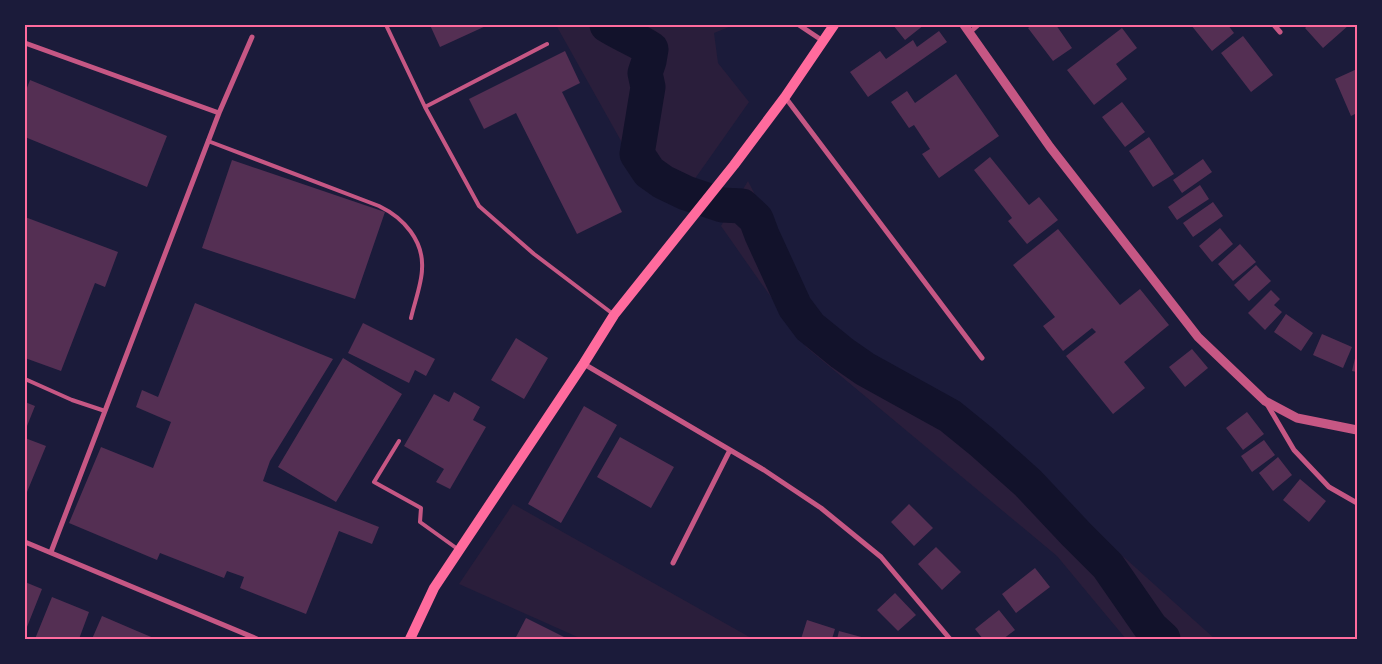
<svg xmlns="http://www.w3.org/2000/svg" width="1382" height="664" font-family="Literata,serif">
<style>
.green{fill:#2a1e3b}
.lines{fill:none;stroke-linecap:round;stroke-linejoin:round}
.river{stroke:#12122b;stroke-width:35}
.building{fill:#542f53}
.service{stroke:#c65784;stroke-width:4}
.minor{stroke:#c65784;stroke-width:5}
.tertiary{stroke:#c65784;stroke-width:9}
.secondary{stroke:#ff6b9d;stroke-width:10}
.neatline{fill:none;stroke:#ff6b9d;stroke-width:2}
</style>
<rect width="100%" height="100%" fill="#1b1b3a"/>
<!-- green -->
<path class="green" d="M556,25H734L714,33L718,63L749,102L675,207L643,180Z
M748,181L821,325L930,390L988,435L1215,639H1126L1057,556L806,347L721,226Z
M513,504L753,639H582L459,584Z"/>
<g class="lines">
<!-- river -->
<path class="river" d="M607,25C621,34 637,40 651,49L649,61L645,73L648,87L637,154L649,172L663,182L686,193L722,205L742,206L756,219L762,235L795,307L810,327L842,353L865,369L950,416L982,442L1028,483L1076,534L1108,566L1151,628L1163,639"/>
</g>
<!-- building -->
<path class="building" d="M430,25H488L440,47Z
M893,25H924L905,40Z
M1032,25H1056L1072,48L1053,61L1028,28Z
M1191,25H1228L1234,33L1212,51Z
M1308,25H1349L1323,48L1305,28Z
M1122,28L1137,48L1116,64L1127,79L1094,105L1067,70Z
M939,31L947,42L868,97L850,72L880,51L886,59L913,40L917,47Z
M1243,36L1273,75L1251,92L1221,53Z
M565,51L580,83L562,92L622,212L577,234L516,113L484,129L469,99Z
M1357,69V113L1351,116L1335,79Z
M956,74L999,136L939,178L922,154L930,149L914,125L909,128L891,102L907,91L915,103Z
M30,80L167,136L147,187L25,137V93Z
M1122,102L1145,132L1125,147L1102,117Z
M1149,137L1174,174L1153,187L1129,151Z
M990,157L1029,205L1039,197L1058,220L1027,244L1008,221L1012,218L974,170Z
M1203,159L1212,172L1182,193L1173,180Z
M232,160L385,212L355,299L202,248Z
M1200,185L1209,199L1177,220L1168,207Z
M1213,202L1223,216L1193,237L1183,223Z
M25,217L118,252L105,287L95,283L61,371L25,358Z
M1220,228L1233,244L1212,262L1199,246Z
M1058,229L1120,305L1140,289L1169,325L1124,362L1145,388L1113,414L1066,356L1096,332L1092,328L1063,351L1043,326L1055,317L1013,265Z
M1240,244L1256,262L1233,281L1218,264Z
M1256,265L1271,281L1249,301L1234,285Z
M1271,290L1280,299L1274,305L1282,312L1265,330L1248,313Z
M195,303L333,359L270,461L263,481L379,527L372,544L339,531L306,614L240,588L244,577L227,571L224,578L160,553L157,560L69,523L101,447L153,468L171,422L136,407L142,390L158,397Z
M1286,314L1313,333L1301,351L1274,332Z
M363,323L435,359L426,376L415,370L409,383L348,353Z
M1322,334L1352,347L1343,368L1313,355Z
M516,338L548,358L524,399L491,380Z
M1192,349L1208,368L1185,387L1169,367Z
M1356,354H1357V372L1352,371Z
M343,358L402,394L336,502L278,467Z
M454,392L480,407L473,420L486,427L450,489L436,482L444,469L404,446L434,394L449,402Z
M25,402L35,406L25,431Z
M584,406L617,425L561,523L528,504Z
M1247,412L1264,434L1243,450L1226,428Z
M620,437L674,467L651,508L597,477Z
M25,438L46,446L27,492L25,491Z
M1264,440L1275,455L1252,472L1241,456Z
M1278,457L1292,475L1273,491L1259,473Z
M1300,479L1326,501L1309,522L1283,500Z
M909,504L933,528L914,546L891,522Z
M936,547L961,572L942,590L918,564Z
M1035,568L1050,587L1016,613L1002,594Z
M25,582L42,589L25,632Z
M895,593L916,615L898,631L877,610Z
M52,597L89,612L79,639H35Z
M999,610L1015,630L1003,639H983L975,629Z
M102,616L137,631L156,639H92Z
M526,618L568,639H515Z
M807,620L835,629L832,639H801Z
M839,631L865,638V639H837Z"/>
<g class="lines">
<!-- service -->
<path class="service" d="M386,25L425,107L479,206L534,254L613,314
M425,107L547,44
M208,141L379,206C404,218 424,241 422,269C422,283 414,304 411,318
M25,379L72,400L105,411
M399,441L374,482L421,508L420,522L459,550"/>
<!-- minor -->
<path class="minor" d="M799,25L823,41
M1274,25L1280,32
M969,33L978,25
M25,43L219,113
M785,97L982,358
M584,364L764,470L821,508L881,557L950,639
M1267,404L1294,450L1329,487L1357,503
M25,542L257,639
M51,552L219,113L252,37
M673,563L730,450"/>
<!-- tertiary -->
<path class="tertiary" d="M964,25L1050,147L1198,337L1265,401L1297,418L1357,430"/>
<!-- secondary -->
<path class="secondary" d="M410,639L434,588L584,363L614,315L734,165L785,97L834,25"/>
</g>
<!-- border -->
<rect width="1382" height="664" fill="none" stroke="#1b1b3a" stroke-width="52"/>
<rect x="26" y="26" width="1330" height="612" class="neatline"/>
</svg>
